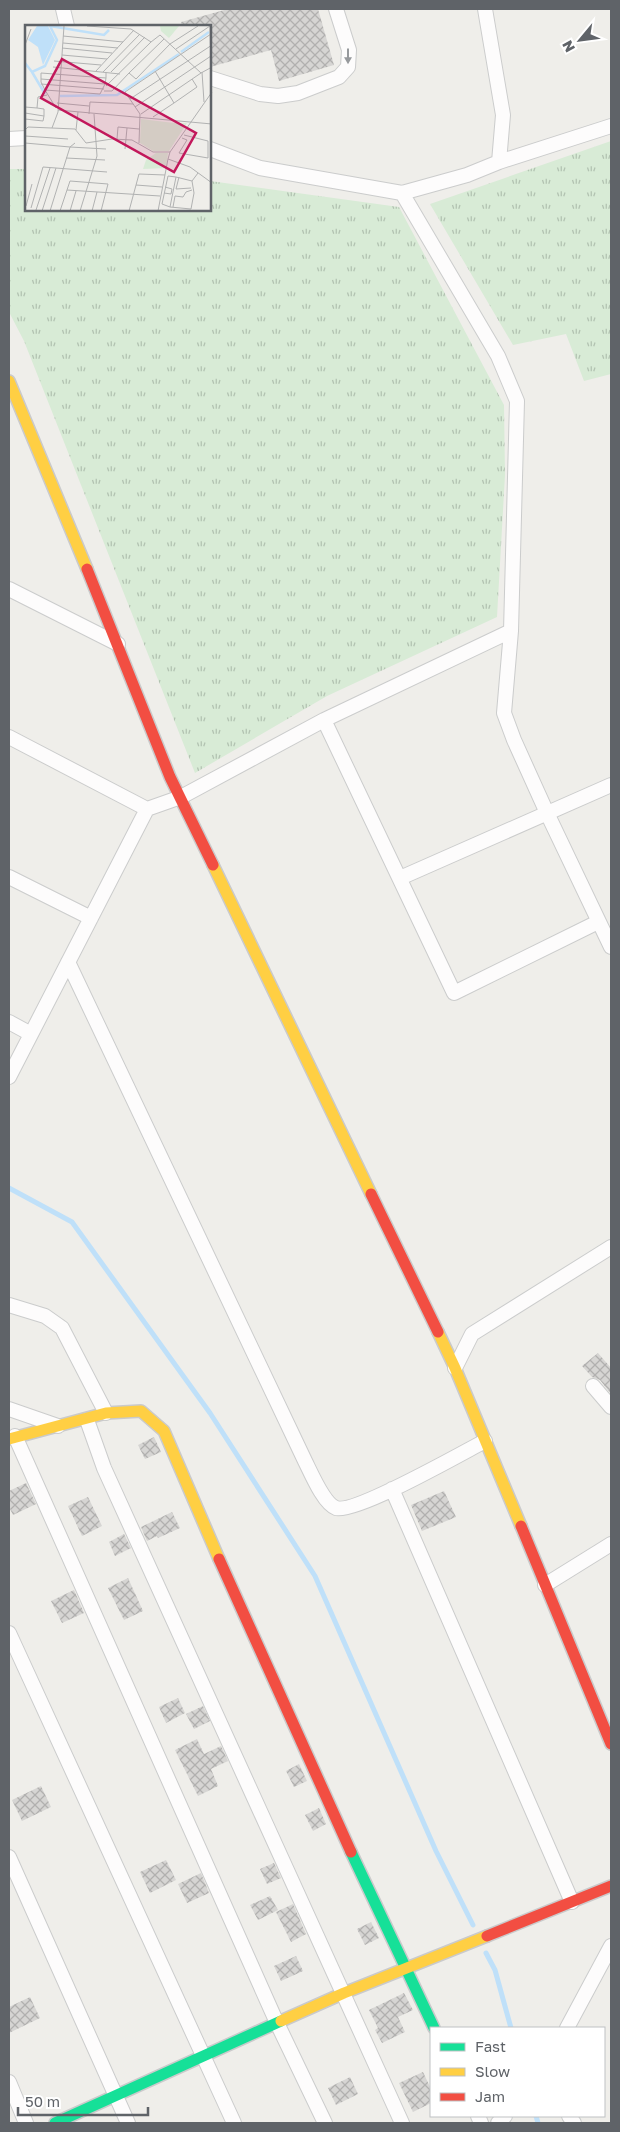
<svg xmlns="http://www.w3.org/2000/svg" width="620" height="2132" font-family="'Golos Text',sans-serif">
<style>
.grass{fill:url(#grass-tufts)}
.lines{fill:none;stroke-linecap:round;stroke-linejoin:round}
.stream{stroke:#bfe0f9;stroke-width:5}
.building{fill:url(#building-cross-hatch)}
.street-casing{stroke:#cbcccc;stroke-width:16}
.fast-casing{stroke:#cacacb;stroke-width:14}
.slow-casing{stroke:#cacacb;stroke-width:14}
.jam-casing{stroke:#cacacb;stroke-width:14}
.street{stroke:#fdfcfc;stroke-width:14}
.fast{stroke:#16e098;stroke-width:11}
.slow{stroke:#ffcf43;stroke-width:11}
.jam{stroke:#f24e42;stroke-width:11}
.oneway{fill:#96999c}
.inset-river{fill:none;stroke:#bfe0f9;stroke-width:2.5}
.inset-road{fill:none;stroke:#b1b2b2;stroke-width:1}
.view{fill:#c2185b;fill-opacity:0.15;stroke:#c2185b;stroke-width:2.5}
.inset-edge{fill:none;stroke:#5f6368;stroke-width:2.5}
</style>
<defs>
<pattern id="grass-tufts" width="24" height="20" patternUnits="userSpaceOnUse" patternTransform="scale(1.25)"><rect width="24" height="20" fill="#d8ebd6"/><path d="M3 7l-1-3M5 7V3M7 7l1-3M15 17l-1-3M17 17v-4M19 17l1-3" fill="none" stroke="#b2c2b1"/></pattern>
<pattern id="building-cross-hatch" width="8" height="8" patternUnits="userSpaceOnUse" patternTransform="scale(1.25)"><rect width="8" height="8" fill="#d6d5d3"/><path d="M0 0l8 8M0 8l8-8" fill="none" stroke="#b1b0af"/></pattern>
</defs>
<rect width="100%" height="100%" fill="#efeeea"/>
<!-- grass -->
<path class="grass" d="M611,141V374L584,381L566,334L513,345L430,204Z
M9,169H26V210H210V181L399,207L504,405L505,475L497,617L327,696L195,773L24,341L9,312Z"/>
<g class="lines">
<!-- stream -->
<path class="stream" d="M9,1188L72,1222L210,1413L315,1576L436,1851L473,1925
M486,1953L495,1970L511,2028
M536,2116L538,2123"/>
</g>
<!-- building -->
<path class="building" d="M228,9H318L334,65L279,81L271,50L210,67V26H181V22Z
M598,1353L611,1368V1394L600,1380L592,1377L582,1366Z
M154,1437L161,1452L145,1459L138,1445Z
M26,1483L36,1504L13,1515L9,1507V1491Z
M444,1491L456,1517L422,1531L411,1505Z
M88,1497L102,1526L82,1536L68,1506Z
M172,1512L180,1528L158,1538L157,1536L147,1541L141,1527Z
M124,1534L131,1548L115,1556L109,1542Z
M128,1578L143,1611L124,1620L108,1588Z
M74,1590L84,1613L62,1623L51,1601Z
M178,1698L185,1713L166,1723L159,1707Z
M203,1706L210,1721L194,1729L186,1714Z
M197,1739L204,1754L221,1746L228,1761L211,1769L218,1786L198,1796L175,1750Z
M299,1764L307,1781L294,1787L286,1771Z
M41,1786L51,1807L22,1821L12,1800Z
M319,1808L326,1824L313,1831L305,1815Z
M166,1860L176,1880L150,1893L140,1872Z
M274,1863L281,1878L267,1884L260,1869Z
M201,1873L209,1893L187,1903L178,1884Z
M270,1896L278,1910L258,1920L250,1905Z
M293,1904L306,1934L291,1942L276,1912Z
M371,1922L379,1938L365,1945L357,1929Z
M296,1956L303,1971L281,1981L274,1966Z
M404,1993L413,2010L398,2017L405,2032L382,2043L375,2030L378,2028L369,2010Z
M30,1997L40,2018L9,2033V2007Z
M423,2072L431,2089V2103L413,2112L399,2083Z
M350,2077L358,2094L336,2105L328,2088Z"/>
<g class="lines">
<!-- street casing -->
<g class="street-casing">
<path id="street" d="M63,9L67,26
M485,9L503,115L499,162L611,126
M210,78L260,94L278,96L298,93L339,77L348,67L349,50L336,9
M9,139L26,138
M210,149L260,168L402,193L467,175L499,162
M402,193L498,356L517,401L511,631L504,713L514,740L547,813L611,947
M9,589L118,644
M324,720L454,993L598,922
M9,737L147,809
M9,877L91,918
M400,878L611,785
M68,962L305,1461C311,1473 324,1504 336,1508C355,1514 462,1453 485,1441
M9,1022L31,1034
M9,1077L147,809L181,797L324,720L511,631
M9,1305L45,1316L62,1328L106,1413
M455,1368L472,1334L611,1247
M593,1386L611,1407
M9,1409L58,1426
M87,1420L104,1468L402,2123
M15,1436L277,2023L325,2123
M392,1489L572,1902
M545,1585L611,1544
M9,1633L234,2123
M9,1857L128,2123
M567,2028L611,1946
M9,2082L26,2123
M478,2116L481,2123
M569,2116L574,2123
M498,2123L505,2116"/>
</g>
<!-- fast casing -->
<g class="fast-casing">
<path id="fast" d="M351,1852L434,2028
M55,2123L281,2021"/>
</g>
<!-- slow casing -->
<g class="slow-casing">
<path id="slow" d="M9,381L87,569
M213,865L371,1194
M438,1332L455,1368L521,1526
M9,1439L106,1413L141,1411L164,1431L219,1559
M281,2021L344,1993L487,1936"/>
</g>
<!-- jam casing -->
<g class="jam-casing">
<path id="jam" d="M87,569L170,777L213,865
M371,1194L438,1332
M521,1526L611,1744
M219,1559L351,1852
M487,1936L611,1886"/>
</g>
<!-- street -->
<use href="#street" class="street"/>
<!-- fast -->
<use href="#fast" class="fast"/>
<!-- slow -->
<use href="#slow" class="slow"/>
<!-- jam -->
<use href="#jam" class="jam"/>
</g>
<!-- one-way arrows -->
<defs><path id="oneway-solid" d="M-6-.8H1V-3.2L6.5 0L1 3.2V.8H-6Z" transform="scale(1.25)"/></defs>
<use class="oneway" href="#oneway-solid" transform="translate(348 56) rotate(90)"/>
<!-- overview -->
<g transform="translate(25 25)">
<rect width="186" height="186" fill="#efeeea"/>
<path d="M135,1H154L144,13L136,6ZM116,94L149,98H162L144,126H128L115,118ZM131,128H143L141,143L118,144L121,135Z" fill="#d8ebd6"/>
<path d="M12,1H23L30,15L18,40L13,22L3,15Z" fill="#bfe0f9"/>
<path class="inset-river" d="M156,27L184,7M0,38L7,47L20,41L32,15L25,1L79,10L84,5M7,47L20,69M35,71L92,70L154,29"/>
<path class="inset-road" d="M62,1L106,4L126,17L135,10L176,48L187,42M185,1L186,42M38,11L98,17M139,14L104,48L111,54L145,19L173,1M38,18L93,23M0,20L6,4M37,23L87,28M151,24L185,1M37,30L82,34M29,36L76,40M28,42L95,49M71,46L109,5M78,47L115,9M86,47L120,12M177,47L179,77M81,53L16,48V57L20,65L75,69L80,59L81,53V47M16,54L80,59M16,59L79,64M81,61L126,17M20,65L31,83M79,66H87L104,48M105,74L187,20M32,78L64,81M149,78L172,62L167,54M0,82L12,83L13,72L22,70M110,82L186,31M33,85L187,99M0,88L19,91V84L12,83M64,89L65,77L108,79M116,89L176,48M128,92L149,78L130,46M0,94L18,96L19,91M27,103L33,87L39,1M0,105L3,102L50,104L61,118L87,114L107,115L128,127H145M51,105L53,87M0,111L43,114M157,113L162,115L154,128L183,133V116L159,110M92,114L93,102L114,104M0,118L45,122L50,118M114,118L115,89L100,67L186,9M100,124L102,103M41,133L80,135M143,134L145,127L187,67M154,152L151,164L166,163M167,156L151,152L145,182L166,184L169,168L167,156L173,148M111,160L137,162M42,165L135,171M139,168L146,169L147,164L140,162M1,181L7,159M145,182L137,179L143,151L151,152M148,182L150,171L158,172L161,167L167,165M6,183L18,142L82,147M11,185L25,143M17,186L31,143M25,186L45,122L81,124M35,186L45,156L83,159L76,186M45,186L51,166M55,186L72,131L69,89M67,186L72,167M104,186L114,149L140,150M133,186L143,134L165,142L187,158"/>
<path class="view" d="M37,34L171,108L149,147L16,73Z"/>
<rect width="186" height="186" class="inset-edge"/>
</g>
<!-- border -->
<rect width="620" height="2132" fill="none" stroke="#5f6368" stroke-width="20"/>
<!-- legend -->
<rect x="430" y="2027" width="175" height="90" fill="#ffffff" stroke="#bfc1c3"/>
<rect x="440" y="2043" width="25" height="8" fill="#16e098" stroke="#bfc1c3"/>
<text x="475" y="2052" font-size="15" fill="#5f6368">Fast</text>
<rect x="440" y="2068" width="25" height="8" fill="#ffcf43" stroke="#bfc1c3"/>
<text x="475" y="2077" font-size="15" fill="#5f6368">Slow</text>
<rect x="440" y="2093" width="25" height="8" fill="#f24e42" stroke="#bfc1c3"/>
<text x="475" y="2102" font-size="15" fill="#5f6368">Jam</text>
<!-- north arrow -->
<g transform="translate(580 40) rotate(241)" stroke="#ffffff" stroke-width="4" paint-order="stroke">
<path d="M0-4L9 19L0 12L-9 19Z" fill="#5f6368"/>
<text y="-8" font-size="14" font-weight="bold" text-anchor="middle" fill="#5f6368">N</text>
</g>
<!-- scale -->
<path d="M18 2107v8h130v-8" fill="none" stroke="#5f6368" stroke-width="2.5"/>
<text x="25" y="2107" font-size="15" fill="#5f6368" stroke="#ffffff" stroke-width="4" paint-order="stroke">50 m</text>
</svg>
